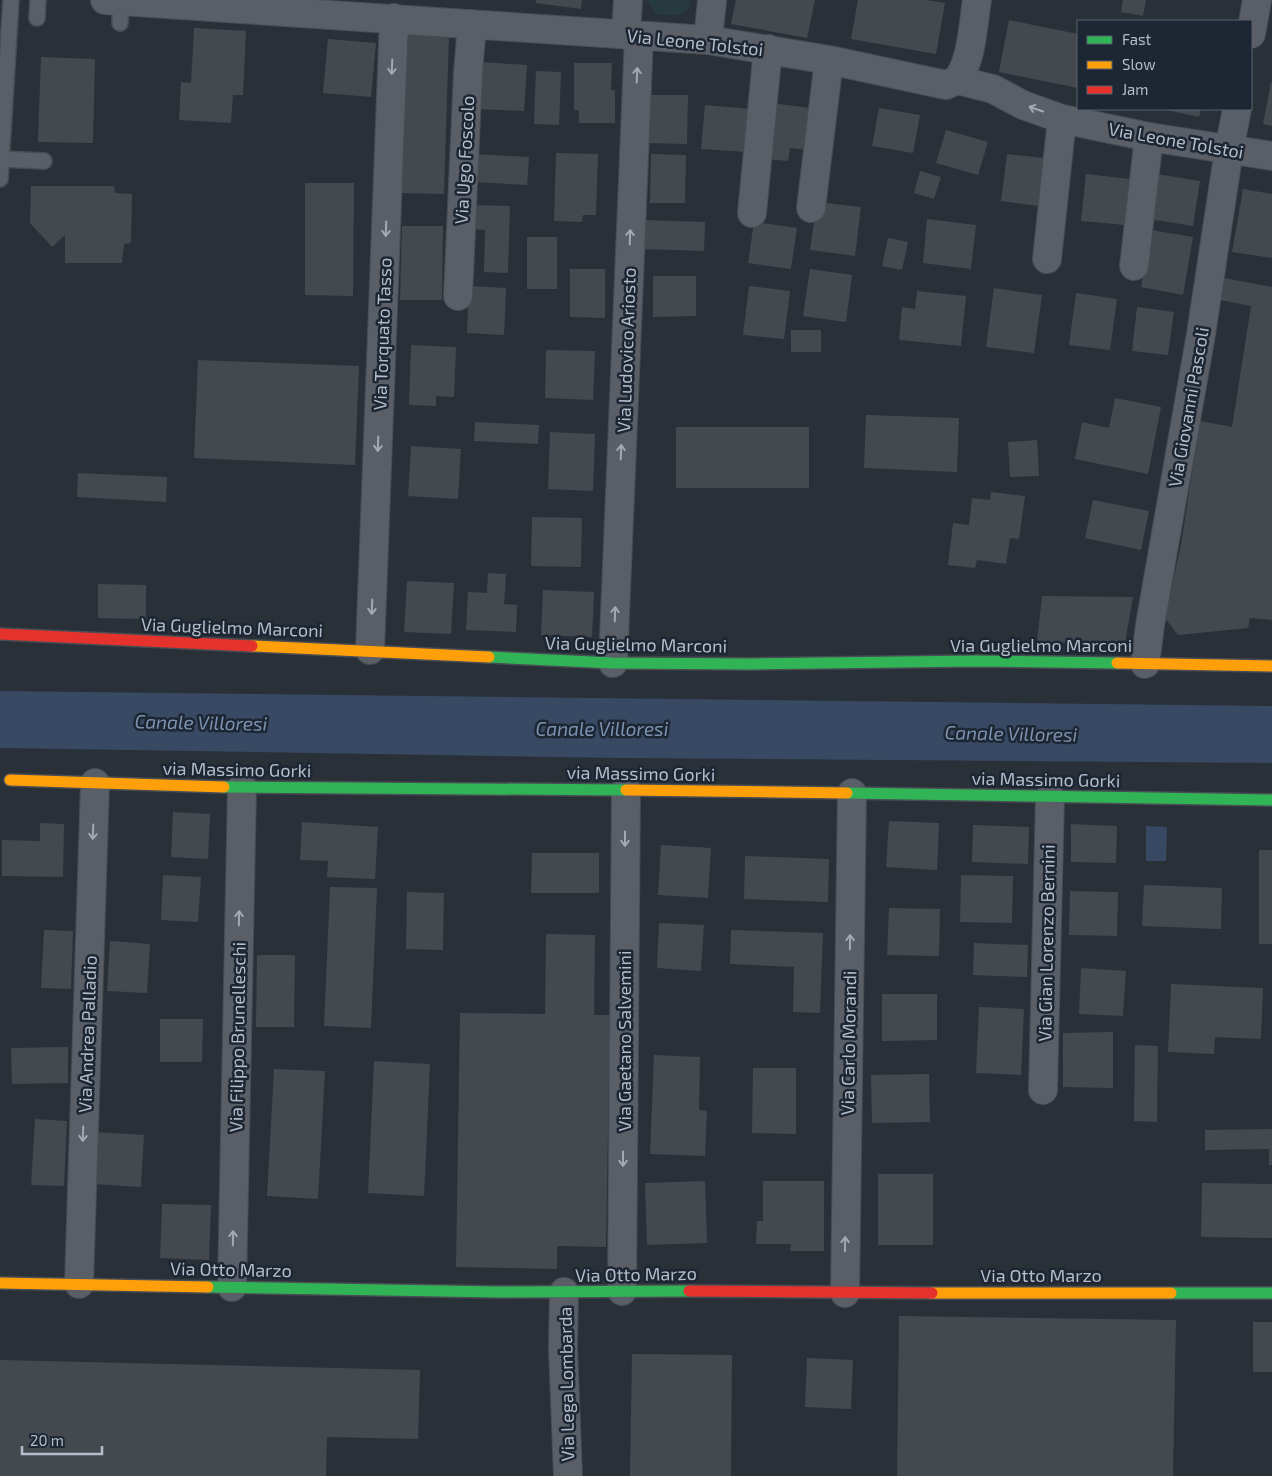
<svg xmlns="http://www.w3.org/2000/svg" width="1272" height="1476" font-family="'Exo 2',sans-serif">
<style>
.green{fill:#273a3e}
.water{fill:#384963}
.building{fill:#444950}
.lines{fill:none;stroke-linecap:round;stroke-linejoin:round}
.lane-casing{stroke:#484c53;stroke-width:18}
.street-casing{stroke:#484c53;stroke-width:30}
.fast-casing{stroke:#484c53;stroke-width:14}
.slow-casing{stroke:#484c53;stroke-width:14}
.jam-casing{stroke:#484c53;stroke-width:14}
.lane{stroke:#5a5e66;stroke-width:15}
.street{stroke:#5a5e66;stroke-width:28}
.fast{stroke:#30b455;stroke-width:11}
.slow{stroke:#ff9f0a;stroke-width:11}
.jam{stroke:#e5322d;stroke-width:11}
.oneway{stroke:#a2a9b5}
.labels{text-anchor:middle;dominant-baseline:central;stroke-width:5;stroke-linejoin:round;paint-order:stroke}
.street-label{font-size:18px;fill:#b4bcc9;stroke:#1d2633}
.water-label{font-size:19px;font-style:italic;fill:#7c92b1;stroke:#1d2633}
</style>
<rect width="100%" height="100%" fill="#2a3038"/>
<!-- green -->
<path class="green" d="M647,0H691C689,18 670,16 656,14Z"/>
<!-- water -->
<path class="water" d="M0,691L1272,706V763L623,758L0,748Z
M1146,826L1167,827L1166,861H1146Z"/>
<!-- building -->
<path class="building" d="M536,0H582L581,9L536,3Z
M736,0H815L807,38L731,24Z
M858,0H926L945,3L936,54L851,39Z
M1123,0H1146L1143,16L1121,12Z
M1009,20L1078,34V88L999,72Z
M194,28L246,31L243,95H233L231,123L179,120L181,82L191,83Z
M402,32L449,34L444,194L398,193Z
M328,39L376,43L371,97L323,93Z
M41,57L95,59L93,143L38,142Z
M480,62L527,65L524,111L477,109Z
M574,63H612L611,90H615V123H579V110H574Z
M536,71L561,72L559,125L534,124Z
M1271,82H1272V126L1263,124Z
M648,95H688L687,144L647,143Z
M770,103L812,108L807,150L790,148L788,161L764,159Z
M705,105L750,109L746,152L701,149Z
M879,108L920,115L913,153L872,146Z
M1162,109H1201L1199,117Z
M946,130L988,142L978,175L936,163Z
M556,153L598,154L596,215H583L582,222L554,221Z
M475,154L529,157L527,185L474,182Z
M651,154L686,155L685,203H650Z
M1007,154L1044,158L1038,206L1001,201Z
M920,171L941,177L934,199L914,193Z
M1151,173L1200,181L1193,226L1143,218Z
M1086,174L1130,179L1125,225L1081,221Z
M305,183H354L353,296L305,295Z
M31,186H114L115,193L132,194L131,243L124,244L122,263H65V235L52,247L30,223Z
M1243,189L1272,194V258L1232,252Z
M817,202L861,207L855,256L810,250Z
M472,205L510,206L508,273L484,272L485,230L472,229Z
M927,219L976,225L971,269L923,263Z
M644,220L705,222L704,251L643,249Z
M754,222L797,228L791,269L748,263Z
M402,226H443L442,300H400Z
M1151,230L1193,237L1183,295L1141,287Z
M527,237H557V289H527Z
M888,238L908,242L902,270L882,266Z
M570,269H605V318L570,317Z
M810,269L852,275L846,322L803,316Z
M653,276H696V316L653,317Z
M1224,278L1272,287V620L1250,618L1248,628L1178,635L1165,618L1181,545L1200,421L1232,427L1251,306L1220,300Z
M469,286L506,288L504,335L467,333Z
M749,286L790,291L784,339L743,335Z
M994,288L1042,295L1034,353L986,347Z
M917,291L966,296L961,346L899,340L902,307L915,309Z
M1076,293L1117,299L1110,350L1069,345Z
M1137,307L1174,312L1168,355L1132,351Z
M791,330H821V352H791Z
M411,345L456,347L454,397L436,396V406L409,405Z
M546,350L595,351L593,400L545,398Z
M198,360L359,366L355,465L194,458Z
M1115,398L1161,407L1148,474L1075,459L1082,422L1109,428Z
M866,415L959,418L957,472L864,468Z
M475,422L539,425L538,444L474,441Z
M676,427H809V488H676Z
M550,432L595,434L593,491L548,489Z
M1037,440L1039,476L1010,477L1008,442Z
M411,446L461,449L458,499L408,496Z
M78,473L167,477L166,502L77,497Z
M991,492L1025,496L1019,539L1010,538L1006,564L977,560L975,568L948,565L953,523L969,525L972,498L990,500Z
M1093,500L1149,511L1141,550L1085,538Z
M532,517L582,518L581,567L531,566Z
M488,573L506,574L504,604L517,605L516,632L466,630L468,592L487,593Z
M407,581L454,583L451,634L404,632Z
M98,584L146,585V619L98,618Z
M543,590L594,592L592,637L541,635Z
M1042,596L1133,597L1125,643L1037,642Z
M173,812L210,814L208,859L171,857Z
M889,821L939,823L937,870L886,867Z
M302,822L378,827L375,879L327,877L328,861L300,860Z
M40,823L64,824L63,877L2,876V840L40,841Z
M1071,824L1117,826L1116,863L1071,862Z
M973,825L1029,827L1028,864L972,862Z
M661,845L711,848L708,898L658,895Z
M1259,850H1272V944H1259Z
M532,853H599V893H531Z
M745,856L829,859L828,902L744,899Z
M163,875L201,877L198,922L161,920Z
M961,875L1013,876L1012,923L960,922Z
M1144,885L1222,888L1221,929L1142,926Z
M330,887L377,888L371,1028L324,1026Z
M1070,891L1118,892L1117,936L1069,935Z
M407,892L444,893L443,950L406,949Z
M889,908L940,909L939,956L887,955Z
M659,923L704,925L701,971L657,968Z
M44,930L73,931L71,989L41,988Z
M731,930L823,933L820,1013L793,1012L794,967L730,964Z
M546,934L595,935L594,1015H610L606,1247L557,1246V1269L456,1267L460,1013L545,1014Z
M110,941L150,944L147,993L107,991Z
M974,943L1028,945L1027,977L973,975Z
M257,955H295L294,1027H256Z
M1081,968L1126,971L1123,1016L1079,1014Z
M1171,984L1263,988L1261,1039L1215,1037L1214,1054L1168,1052Z
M882,994H937V1040L882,1041Z
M979,1007L1024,1009L1021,1075L976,1073Z
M160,1019H203L202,1062H160Z
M1113,1032V1088L1063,1087V1033Z
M1135,1045L1158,1046L1157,1122L1134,1121Z
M68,1047V1083L12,1084L11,1048Z
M654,1055L700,1057L699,1110L707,1111L705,1156L650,1154Z
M374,1061L430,1064L424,1196L368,1193Z
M753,1068H796V1134L752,1133Z
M274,1069L325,1071L318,1199L267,1196Z
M929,1074L930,1122L872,1123L871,1075Z
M35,1119L67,1121L64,1186L31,1185Z
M1272,1129V1165H1269V1149L1205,1150V1130Z
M96,1132L144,1135L141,1187L93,1184Z
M878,1174H933V1245H878Z
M705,1181L707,1243L647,1245L645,1183Z
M763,1181H824V1251H790L791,1244H756L757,1221H763Z
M1202,1183L1272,1184V1238L1201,1237Z
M162,1204L211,1205L209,1260L160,1258Z
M899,1316L1176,1320L1173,1476H897Z
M1253,1322H1272V1372H1253Z
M632,1354L732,1355L731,1476H630Z
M807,1358L853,1360L851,1409L805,1407Z
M0,1360L420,1370L418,1439L327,1437L326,1476H0Z"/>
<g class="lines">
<!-- lane casing -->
<g class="lane-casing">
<path id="lane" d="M37,18L38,0
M120,23L121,1
M1,159L44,161
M0,179L11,0"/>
</g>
<!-- street casing -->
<g class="street-casing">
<path id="street" d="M105,0L708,40L829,60L946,85L957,80L993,89L1023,105L1062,119L1149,137L1272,156
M1251,34L1257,0
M626,35L628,0
M708,40L712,0
M957,80C972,61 973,24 977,0
M811,208L829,60
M752,213L768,49
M1047,259L1062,119
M1134,266L1149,137
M458,296L468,73L472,24
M370,650L394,18
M613,663L639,36
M1145,664L1150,625L1201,334L1229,150L1237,109
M1043,1090L1050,797
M79,1284L95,783
M232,1287L242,787
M622,1291L626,790
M564,1292L563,1348L568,1476
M845,1293L852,793"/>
</g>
<!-- fast casing -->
<g class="fast-casing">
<path id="fast" d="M489,657L613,663L752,664L977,661L1117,663
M224,787L626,790
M847,793L1272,800
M208,1287L499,1292L689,1291
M1171,1293H1272"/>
</g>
<!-- slow casing -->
<g class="slow-casing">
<path id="slow" d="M252,646L489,657
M1117,663L1272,666
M10,780L224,787
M626,790L847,793
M0,1283L208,1287
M932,1293H1171"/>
</g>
<!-- jam casing -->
<g class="jam-casing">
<path id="jam" d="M0,634L252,646
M689,1291L932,1293"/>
</g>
<!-- lane -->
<use href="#lane" class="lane"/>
<!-- street -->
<use href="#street" class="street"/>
<!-- fast -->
<use href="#fast" class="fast"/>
<!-- slow -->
<use href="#slow" class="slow"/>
<!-- jam -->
<use href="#jam" class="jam"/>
</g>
<!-- one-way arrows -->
<defs><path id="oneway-shaft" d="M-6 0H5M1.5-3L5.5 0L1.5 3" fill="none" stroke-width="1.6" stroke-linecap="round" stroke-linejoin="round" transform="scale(1.25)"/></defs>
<g class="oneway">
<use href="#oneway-shaft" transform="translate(392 67) rotate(92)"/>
<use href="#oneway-shaft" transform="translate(637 75) rotate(-88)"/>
<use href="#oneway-shaft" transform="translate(1036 109) rotate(-161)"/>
<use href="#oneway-shaft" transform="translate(386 229) rotate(92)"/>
<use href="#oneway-shaft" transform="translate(630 237) rotate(-88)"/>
<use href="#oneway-shaft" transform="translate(378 444) rotate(92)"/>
<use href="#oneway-shaft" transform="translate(621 452) rotate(-88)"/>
<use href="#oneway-shaft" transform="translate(372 607) rotate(92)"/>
<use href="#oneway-shaft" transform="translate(615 614) rotate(-88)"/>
<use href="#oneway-shaft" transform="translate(93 832) rotate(92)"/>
<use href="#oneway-shaft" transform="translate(625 839) rotate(90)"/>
<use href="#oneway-shaft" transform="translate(239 918) rotate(-89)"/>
<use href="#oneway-shaft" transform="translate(850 942) rotate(-89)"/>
<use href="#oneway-shaft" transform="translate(83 1134) rotate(92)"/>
<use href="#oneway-shaft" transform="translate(623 1159) rotate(90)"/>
<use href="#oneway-shaft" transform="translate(233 1238) rotate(-89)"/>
<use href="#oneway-shaft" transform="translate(845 1244) rotate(-89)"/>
</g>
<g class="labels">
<!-- street labels -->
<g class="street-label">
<text transform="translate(695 42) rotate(6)">Via Leone Tolstoi</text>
<text transform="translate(1176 140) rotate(10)">Via Leone Tolstoi</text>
<text transform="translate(464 160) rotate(-87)">Via Ugo Foscolo</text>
<text transform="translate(382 334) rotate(-88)">Via Torquato Tasso</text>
<text transform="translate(626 350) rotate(-88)">Via Ludovico Ariosto</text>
<text transform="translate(1188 407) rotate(-80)">Via Giovanni Pascoli</text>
<text transform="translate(232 627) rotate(2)">Via Guglielmo Marconi</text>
<text transform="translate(636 644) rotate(1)">Via Guglielmo Marconi</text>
<text x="1041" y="645">Via Guglielmo Marconi</text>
<text transform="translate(237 769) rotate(1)">via Massimo Gorki</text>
<text transform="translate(641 773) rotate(1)">via Massimo Gorki</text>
<text transform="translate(1046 779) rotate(1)">via Massimo Gorki</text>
<text transform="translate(1046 943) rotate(-89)">Via Gian Lorenzo Bernini</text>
<text transform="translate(87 1034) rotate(-88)">Via Andrea Palladio</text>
<text transform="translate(237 1037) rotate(-89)">Via Filippo Brunelleschi</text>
<text transform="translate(624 1041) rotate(-90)">Via Gaetano Salvemini</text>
<text transform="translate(848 1043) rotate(-89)">Via Carlo Morandi</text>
<text transform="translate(231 1269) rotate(1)">Via Otto Marzo</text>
<text transform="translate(636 1274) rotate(-1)">Via Otto Marzo</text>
<text x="1041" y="1275">Via Otto Marzo</text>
<text transform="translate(566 1384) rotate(-91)">Via Lega Lombarda</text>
</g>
<!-- water labels -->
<g class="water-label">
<text transform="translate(201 722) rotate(1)">Canale Villoresi</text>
<text x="602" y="728">Canale Villoresi</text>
<text transform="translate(1011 733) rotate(1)">Canale Villoresi</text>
</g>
</g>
<!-- legend -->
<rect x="1077" y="20" width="175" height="90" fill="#1d2633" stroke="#59626f"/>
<rect x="1087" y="36" width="25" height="8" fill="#30b455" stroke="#59626f"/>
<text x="1122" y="45" font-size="15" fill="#b4bcc9">Fast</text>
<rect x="1087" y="61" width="25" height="8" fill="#ff9f0a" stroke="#59626f"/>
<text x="1122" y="70" font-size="15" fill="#b4bcc9">Slow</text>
<rect x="1087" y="86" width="25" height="8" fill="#e5322d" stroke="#59626f"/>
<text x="1122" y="95" font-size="15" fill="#b4bcc9">Jam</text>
<!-- scale -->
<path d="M22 1446v8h80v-8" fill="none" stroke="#b4bcc9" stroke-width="2.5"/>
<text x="30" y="1446" font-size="15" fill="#b4bcc9" stroke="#1d2633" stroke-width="4" paint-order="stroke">20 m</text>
</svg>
